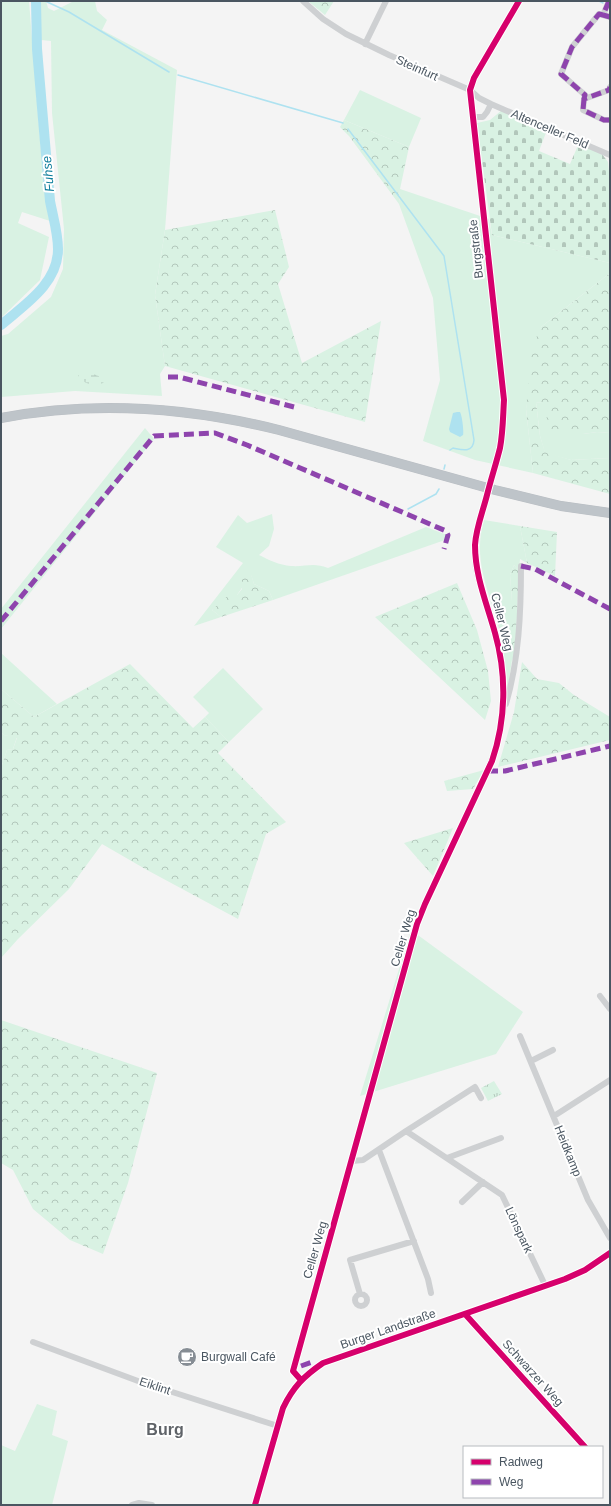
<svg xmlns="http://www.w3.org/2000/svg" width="611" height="1506" font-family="Arial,sans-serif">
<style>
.green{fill:#d9f2e3}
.forest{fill:url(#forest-crowns)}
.wetland{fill:url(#wetland-marsh)}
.cemetery{fill:url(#cemetery-stones)}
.park{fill:url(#park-tufts)}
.water{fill:#aee2f0}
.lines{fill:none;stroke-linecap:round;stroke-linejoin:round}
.stream{stroke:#aee2f0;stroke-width:1.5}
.river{stroke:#aee2f0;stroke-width:10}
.highway-casing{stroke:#b9bec3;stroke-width:10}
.minor{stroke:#ced0d2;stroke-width:6}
.highway{stroke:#bec4c9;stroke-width:9}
.minor-bridge{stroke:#ced0d2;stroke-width:6}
.quiet{stroke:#8e44ad;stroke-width:5;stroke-dasharray:10 5;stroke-linecap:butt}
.cycleway-casing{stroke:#fff;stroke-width:8}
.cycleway{stroke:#d6006c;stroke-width:6}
.labels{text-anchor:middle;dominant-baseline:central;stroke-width:4;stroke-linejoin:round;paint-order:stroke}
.street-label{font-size:12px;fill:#4a5661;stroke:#fff}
.poi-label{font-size:12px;fill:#4a5661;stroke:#fff;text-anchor:start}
.water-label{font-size:13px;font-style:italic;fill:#0c7c9b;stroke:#fff}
.district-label{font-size:16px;font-weight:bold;fill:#5f6368;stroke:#fff}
</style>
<defs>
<pattern id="forest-crowns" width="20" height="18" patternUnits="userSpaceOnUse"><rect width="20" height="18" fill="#d9f2e3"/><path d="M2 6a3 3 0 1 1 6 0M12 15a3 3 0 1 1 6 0" fill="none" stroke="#b2c7bb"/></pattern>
<pattern id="wetland-marsh" width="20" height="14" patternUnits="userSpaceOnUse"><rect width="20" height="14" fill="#d9f2e3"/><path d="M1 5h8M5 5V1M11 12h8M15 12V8" fill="none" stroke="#b2c7bb"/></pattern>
<pattern id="cemetery-stones" width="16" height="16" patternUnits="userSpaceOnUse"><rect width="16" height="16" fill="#d9f2e3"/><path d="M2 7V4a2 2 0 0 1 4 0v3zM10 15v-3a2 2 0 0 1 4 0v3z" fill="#b2c7bb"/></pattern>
<pattern id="park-tufts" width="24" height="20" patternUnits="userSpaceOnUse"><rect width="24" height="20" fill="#d9f2e3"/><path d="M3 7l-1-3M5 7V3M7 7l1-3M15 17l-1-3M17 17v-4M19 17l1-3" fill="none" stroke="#b2c7bb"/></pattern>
</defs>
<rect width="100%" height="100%" fill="#f4f4f4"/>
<!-- green -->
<path class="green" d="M1,1H29L43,177L50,221L22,212L18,223L49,237L40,280L1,318Z
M39,1H46L48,8L54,11L74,1H95L97,11L107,20L102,30L177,70L165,230L155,295L165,366L160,374L162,396L75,391L1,397V336L8,334L51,297L63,269L64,229L52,113L51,41L41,40Z
M360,90L421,118L409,147L344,120Z
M400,189L489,219L492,235L610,263V273L541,327L526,409L533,473L475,460L423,441L440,380L433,298L399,204Z
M536,402L542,403L583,434L597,432L610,433L609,458L571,460L545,453L540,436Z
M145,428L154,439L1,629V609Z
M272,514L274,529L269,546L259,555C269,560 279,565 291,566C306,567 313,562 328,568L426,527L447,535L445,540L273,600L269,591L254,584L251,575L237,595L212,610L221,617L194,626L243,563L216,547L238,515L247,523Z
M484,520L520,526L527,563L520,559L519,571L514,565L510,575L512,601V660L507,693C506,673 504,652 500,632C493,603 479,575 480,545C480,536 482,528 484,520Z
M1,653L57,704L34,717L1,689Z
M223,668L263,709L229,742L205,717L209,713L193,697Z
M1,732L4,735L17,737L13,749L7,750L1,768Z
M411,930L523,1012L496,1054L360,1096Z
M37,1404L57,1411L52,1435L68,1441L52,1505H1V1445L15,1451Z"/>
<!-- forest -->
<path class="forest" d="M308,1H334L325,15Z
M344,120L409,147L400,189L399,204L349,136L340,127Z
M275,210L289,267L278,284L302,363L381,321L365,422L165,366L155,295L165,230Z
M610,273V433L597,432L583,434L551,431L542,403L536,402L540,436L545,452L571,460L609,458L610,457V494L533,473L526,409L532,347L541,327Z
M520,526L557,532L555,576L527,563Z
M514,565L519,571L516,638L513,661L509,648L512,601L510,575Z
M251,574L254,584L269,591L273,600L221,617L212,610L230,594L237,595L242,589V579Z
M457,583L477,630L488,671L491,701L485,720L375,617Z
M522,662L537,679L559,683L574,695L610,717V740L498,767L514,712Z
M130,664L193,728L205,717L229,742L218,753L286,822L266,834L238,919L147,870L102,844L69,889L18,939L1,958V768L7,750L13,749L17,738L4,735L1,732V689L34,717Z
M484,770L473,789L447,791L444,781Z
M453,828L433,876L404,843Z
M1,1020L157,1073L128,1183L103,1254L70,1240L33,1209L13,1170L1,1163Z"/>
<!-- wetland -->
<path class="wetland" d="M80,371H86L101,377L104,382C96,389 81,383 78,375Z"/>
<!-- cemetery -->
<path class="cemetery" d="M502,110L547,130L539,151L570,164L579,143L602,154L608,162L610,182V263L492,235L477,123L490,120Z"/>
<!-- park -->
<path class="park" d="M494,1081L502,1094L488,1101L481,1088Z"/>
<!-- water -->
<path class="water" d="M457,412H460C462,415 464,432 463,435L460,437L450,432L449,429L453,413Z"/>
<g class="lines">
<!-- stream -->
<path class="stream" d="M45,1L69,12L169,72
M599,1L603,3
M178,75L343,123
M348,129L444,256L474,440C473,453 463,450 453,448L450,450
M444,469L445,465
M408,509L436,494L439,489"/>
<!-- river -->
<path class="river" d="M1,325C24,305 58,284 58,249C58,233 53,217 50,201L37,49L36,1"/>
<!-- highway casing -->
<g class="highway-casing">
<path id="highway" d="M1,418C96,400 187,407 279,430L495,490L561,506L610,513"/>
</g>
<!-- minor -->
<path class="minor" d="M303,1L323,19L346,34L389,55L470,90L479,98L491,104L610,155
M609,1L603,15L610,17
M603,15L599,14L572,47L561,74L585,95L584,99L609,90L610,87
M365,44L386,1
M584,99L583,110L604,120H610
M473,117H483L487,112L491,104
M496,461C502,441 503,421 504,400L470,90L474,78L519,1
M506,704C519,659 521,613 521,566
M600,996L610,1009
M520,1036L588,1200L610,1238
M531,1061L553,1050
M554,1116L610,1080
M406,1131L475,1087L481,1098
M379,1150L428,1279L431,1293
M447,1158L501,1138
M352,1161L363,1160L406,1131L502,1195L545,1285
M462,1202L483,1182
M360,1294L350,1260L414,1241
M355 1300a6 6 0 1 1 12 0a6 6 0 1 1-12 0Z
M465,1314L585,1447
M33,1342L138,1381L278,1426
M301,1380L293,1371L417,924L425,904C439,874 453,845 466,816C484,778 504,741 504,698C504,678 501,655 496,635C491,613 480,591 476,568C473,547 479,526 484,505
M132,1505L139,1503L152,1505
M255,1505L283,1408C293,1387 304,1376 323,1363L565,1279L585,1270L610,1253"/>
<!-- highway -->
<use href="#highway" class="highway"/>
<!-- minor-bridge -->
<path class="minor-bridge" d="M484,505L496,461"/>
<!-- quiet -->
<path class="quiet" d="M609,1L603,15L610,17
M603,15L599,14L572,47L561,74L585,95L584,99L609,90L610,87
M584,99L583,110L604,120H610
M168,377H179L294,407
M521,566L535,569L610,609
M1,621L154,436L215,433L247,445L446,531L448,535L444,549
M488,771H505L610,746
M301,1366L315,1361"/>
<!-- cycleway casing -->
<g class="cycleway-casing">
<path id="cycleway" d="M465,1314L585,1447
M301,1380L293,1371L417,924L425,904L492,761C506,720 507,675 495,633C487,604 475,576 475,545C476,528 483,511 487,495C491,479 496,464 500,448C503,432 503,416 504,400L470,90L474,78L519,1
M255,1505L283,1408C293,1387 304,1376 323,1363L565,1279L585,1270L610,1253"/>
</g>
<!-- cycleway -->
<use href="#cycleway" class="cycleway"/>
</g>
<!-- icons -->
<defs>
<g id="cafe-disc" transform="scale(1)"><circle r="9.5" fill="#868d94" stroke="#fff"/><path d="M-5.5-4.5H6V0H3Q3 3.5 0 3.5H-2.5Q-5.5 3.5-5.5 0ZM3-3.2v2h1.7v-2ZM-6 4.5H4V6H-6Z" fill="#fff"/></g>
</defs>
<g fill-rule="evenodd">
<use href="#cafe-disc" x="187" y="1357"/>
</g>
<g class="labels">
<!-- street labels -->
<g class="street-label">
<text transform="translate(417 68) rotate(24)">Steinfurt</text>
<text transform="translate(550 129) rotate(23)">Altenceller Feld</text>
<text transform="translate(476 249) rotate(-96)">Burgstraße</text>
<text transform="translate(502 622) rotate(76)">Celler Weg</text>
<text transform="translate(403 938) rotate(-73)">Celler Weg</text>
<text transform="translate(568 1151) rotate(68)">Heidkamp</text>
<text transform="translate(519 1230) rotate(65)">Lönspark</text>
<text transform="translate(315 1250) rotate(-74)">Celler Weg</text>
<text transform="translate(388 1329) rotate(-19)">Burger Landstraße</text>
<text transform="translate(533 1373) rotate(48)">Schwarzer Weg</text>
<text transform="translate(155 1386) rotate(18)">Eiklint</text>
</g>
<!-- poi labels -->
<g class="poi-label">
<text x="201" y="1357">Burgwall Café</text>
</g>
<!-- water labels -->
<g class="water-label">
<text transform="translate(48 174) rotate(-95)">Fuhse</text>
</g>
<!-- district labels -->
<g class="district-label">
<text x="165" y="1429">Burg</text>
</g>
</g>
<!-- border -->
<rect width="611" height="1506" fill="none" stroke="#4a5661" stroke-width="4"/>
<!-- legend -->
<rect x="463" y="1446" width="140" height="52" fill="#ffffff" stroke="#b7bbc0"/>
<rect x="471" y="1459" width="20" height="6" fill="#d6006c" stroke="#b7bbc0"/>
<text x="499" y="1466" font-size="12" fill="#4a5661">Radweg</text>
<rect x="471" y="1479" width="20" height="6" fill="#8e44ad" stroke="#b7bbc0"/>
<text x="499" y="1486" font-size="12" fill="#4a5661">Weg</text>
</svg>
